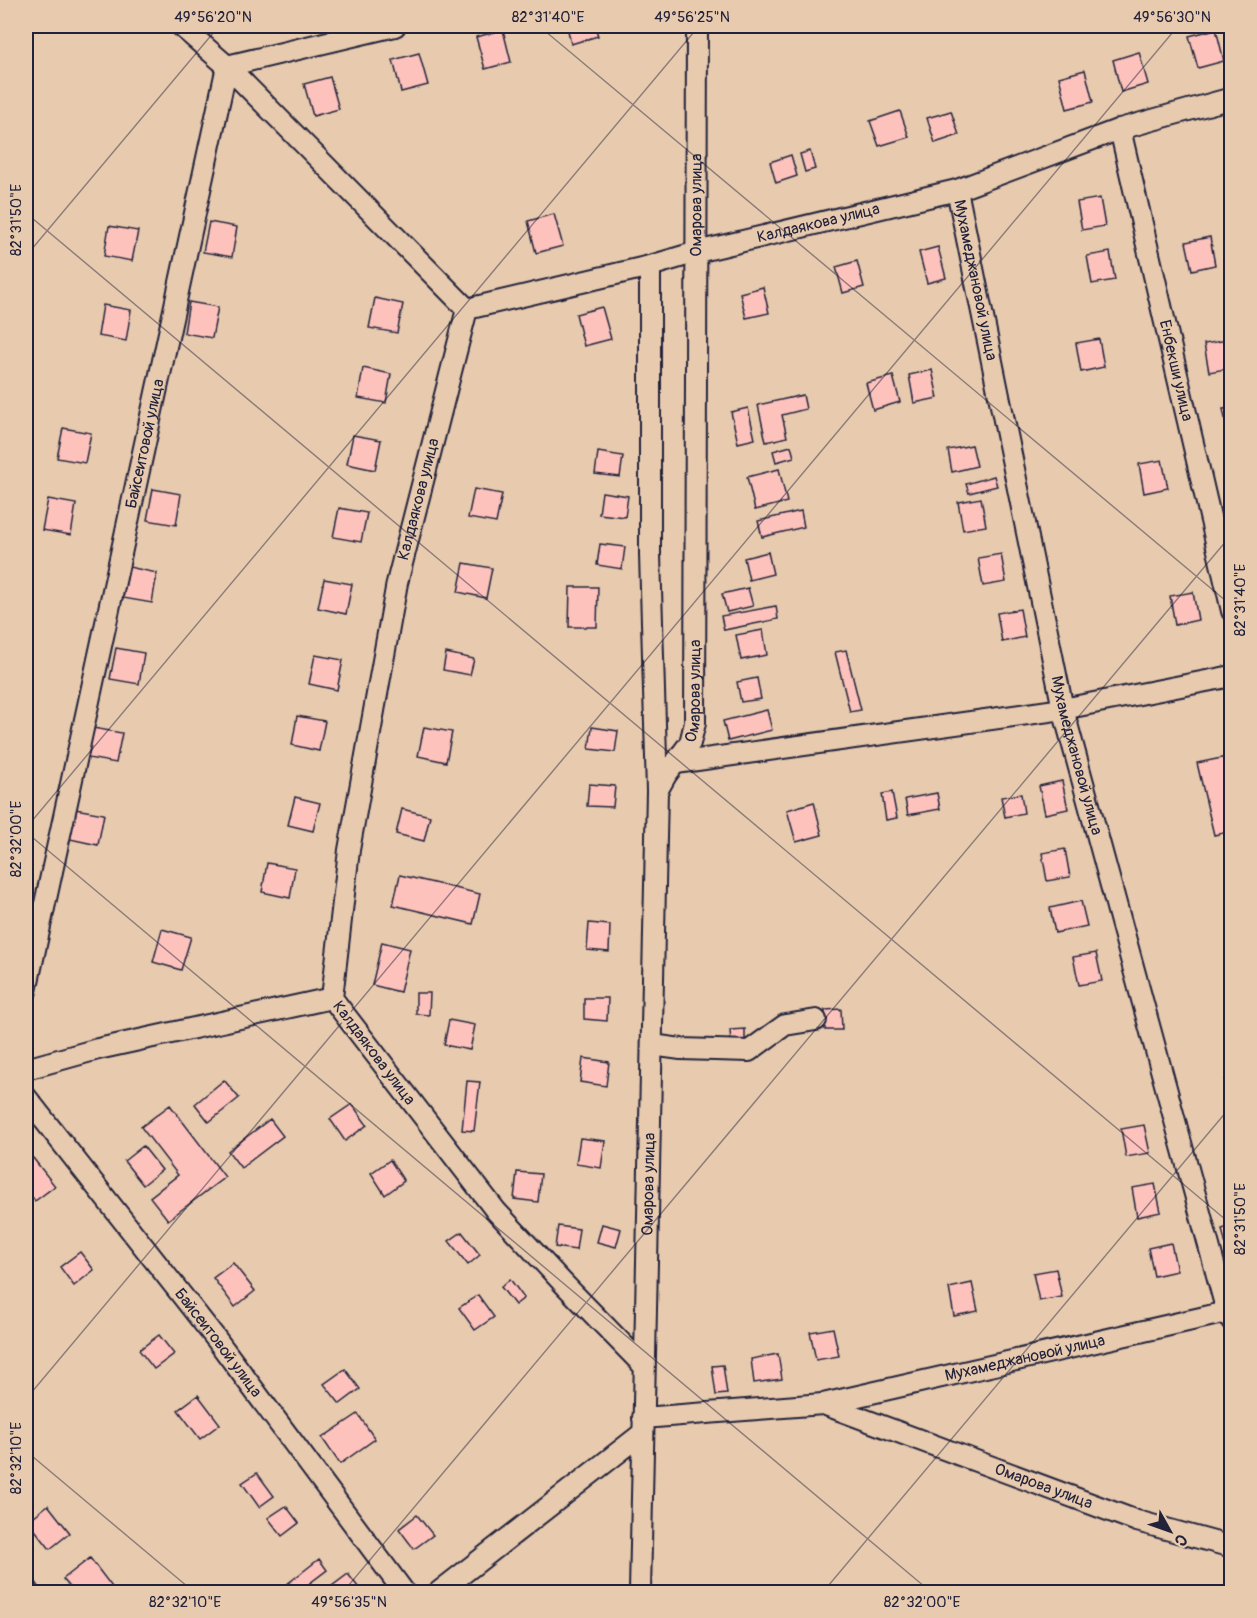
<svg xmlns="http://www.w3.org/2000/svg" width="1257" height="1618" font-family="Pangolin,sans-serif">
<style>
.building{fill:#fec2bc;stroke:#22223b;stroke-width:1.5}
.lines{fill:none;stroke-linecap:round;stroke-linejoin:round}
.minor-casing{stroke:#22223b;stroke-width:24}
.minor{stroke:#e8cbaf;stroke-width:20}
.ticks{fill:none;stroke:#22223b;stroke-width:1.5;stroke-opacity:0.45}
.labels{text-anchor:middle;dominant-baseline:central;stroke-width:6;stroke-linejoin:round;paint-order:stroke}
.street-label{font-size:16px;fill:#22223b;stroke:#e8cbaf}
.neatline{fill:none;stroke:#22223b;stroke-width:2}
.ticks-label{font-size:15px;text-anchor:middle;fill:#22223b}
</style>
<rect width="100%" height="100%" fill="#e8cbaf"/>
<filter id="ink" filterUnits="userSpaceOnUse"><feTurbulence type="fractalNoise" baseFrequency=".0167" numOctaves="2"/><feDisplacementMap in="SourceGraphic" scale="12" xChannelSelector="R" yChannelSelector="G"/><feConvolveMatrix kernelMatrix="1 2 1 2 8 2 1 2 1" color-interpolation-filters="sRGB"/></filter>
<g filter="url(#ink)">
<!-- building -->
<path class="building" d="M567,26H595L598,36L571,44Z
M1216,29L1224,61L1198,68L1189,36Z
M503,30L511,62L485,69L476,37Z
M1139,52L1148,84L1121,92L1113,60Z
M419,53L428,85L401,92L393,60Z
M1085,70L1093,102L1067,109L1059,77Z
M330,77L339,109L313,116L304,84Z
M900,111L909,137L879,146L870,121Z
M951,111L959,135L935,143L927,118Z
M810,151L815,169L805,172L800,154Z
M791,155L797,176L776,183L770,162Z
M1100,198L1105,226L1082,230L1077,202Z
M554,214L563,246L536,253L528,221Z
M209,222L237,227L232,257L203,252Z
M109,226L138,231L132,261L104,256Z
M1210,237L1215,265L1192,270L1186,242Z
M938,247L946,278L927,283L919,252Z
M1110,252L1115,280L1092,284L1087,256Z
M857,261L864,287L843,293L836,267Z
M763,287L769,313L746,318L740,293Z
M375,298L403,304L397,333L369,328Z
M189,302L218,307L212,338L184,333Z
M103,305L131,310L126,341L98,336Z
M602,307L611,339L584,346L576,314Z
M1099,339L1104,367L1081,372L1076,343Z
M1227,340L1232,368L1209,372L1204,344Z
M363,368L391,374L386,403L358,398Z
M932,370L938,398L914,403L909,375Z
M893,376L900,402L873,410L866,383Z
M803,395L806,409L782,415L787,437L766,442L758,405Z
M748,408L755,439L738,443L731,412Z
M1232,408V437L1229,438L1223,409Z
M63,428L91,433L85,463L57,458Z
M353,435L381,440L375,470L347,464Z
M972,445L977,466L952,472L948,450Z
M791,446L794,457L776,462L773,451Z
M598,452L623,456L620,477L595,474Z
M1162,460L1168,488L1144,493L1139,464Z
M779,469L787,502L755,510L747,477Z
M994,476L997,486L969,493L966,484Z
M153,489L181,494L176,525L147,520Z
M474,489L502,494L496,523L468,518Z
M602,492L628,496L625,517L599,514Z
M981,498L986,526L963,530L958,502Z
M48,499L76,504L71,535L42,530Z
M339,508L367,513L361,542L333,537Z
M801,511L804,527L762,537L758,521Z
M600,544L625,547L622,569L597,565Z
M768,552L773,574L749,580L744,558Z
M1001,554L1006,582L983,586L978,558Z
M464,563L492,568L486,598L458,592Z
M129,567L157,573L152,603L123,598Z
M324,579L352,584L346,614L318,608Z
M570,587H598L597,627H569Z
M748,588L753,606L727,612L722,594Z
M1193,592L1198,620L1175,625L1170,596Z
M776,606L778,619L724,630L721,616Z
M1020,609L1025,637L1002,642L997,613Z
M763,630L767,655L741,660L736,635Z
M116,648L144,653L139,684L110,679Z
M846,650L861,710L850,712L835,652Z
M446,653L474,659L470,675L443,670Z
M315,655L343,660L337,690L309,684Z
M757,678L761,699L741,702L737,682Z
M767,710L772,730L728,741L723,721Z
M297,716L325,721L319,751L292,745Z
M424,727L452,732L446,762L418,756Z
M592,727L618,731L615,752L589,749Z
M93,728L122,733L116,763L88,758Z
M1227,757L1232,777V831L1214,835L1197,763Z
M1062,781L1068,809L1045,814L1039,786Z
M589,784L615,786L613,807L587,806Z
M892,792L897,818L886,820L882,794Z
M937,793L940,809L908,815L905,799Z
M1021,794L1024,813L1005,817L1001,797Z
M295,797L320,803L313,831L288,825Z
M814,802L822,835L796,842L787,810Z
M75,809L104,814L98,845L70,839Z
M402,809L430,816L424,841L396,834Z
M1065,849L1070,877L1047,881L1042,853Z
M267,863L295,868L290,898L262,892Z
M400,875L480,894L473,924L393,905Z
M1081,901L1087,926L1055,933L1050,908Z
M589,923L610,925L609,952L587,950Z
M162,929L191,937L181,970L153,962Z
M382,942L410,949L400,992L372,985Z
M1096,953L1102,981L1079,985L1073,957Z
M416,993H430L429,1015L416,1014Z
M584,998H608L607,1021L584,1019Z
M841,1009L842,1030H825V1010Z
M449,1020L475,1025L470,1050L444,1045Z
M745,1029V1043L731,1044L730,1030Z
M583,1058L609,1062L606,1086L580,1082Z
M1232,1078V1094H1229L1225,1080Z
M224,1080L239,1098L209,1122L195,1104Z
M467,1081L480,1082L474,1131L462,1130Z
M352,1104L367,1125L345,1141L330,1119Z
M170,1105L225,1177L168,1220L150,1197L178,1175L141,1127Z
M270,1119L283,1136L241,1168L228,1151Z
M1144,1125L1150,1153L1126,1157L1121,1129Z
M580,1138L605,1141L601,1168L576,1164Z
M143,1146L162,1170L143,1185L124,1161Z
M33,1158L55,1186L35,1201L26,1189V1163Z
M390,1160L404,1181L385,1195L371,1173Z
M517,1172L541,1174L538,1202L514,1199Z
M1155,1184L1161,1212L1137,1217L1132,1188Z
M602,1224L621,1229L616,1247L597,1242Z
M558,1226L579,1229L576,1250L555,1247Z
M1232,1226V1271L1222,1229Z
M462,1232L480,1255L468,1265L449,1241Z
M1171,1243L1177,1271L1154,1276L1148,1248Z
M80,1252L94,1270L74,1286L60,1267Z
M233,1263L255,1291L235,1307L213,1278Z
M1056,1269L1062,1297L1039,1301L1033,1273Z
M510,1279L524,1298L515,1305L501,1287Z
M972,1283L978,1311L954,1316L949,1288Z
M478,1295L494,1317L475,1330L459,1308Z
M833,1328L839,1356L816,1360L810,1332Z
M159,1335L174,1354L154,1369L139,1350Z
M778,1354L782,1379L754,1383L751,1359Z
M723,1365L727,1394L716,1395L712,1366Z
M345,1369L360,1389L340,1404L324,1384Z
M198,1395L220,1424L200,1439L178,1410Z
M358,1414L375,1439L340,1464L322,1438Z
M257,1473L274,1496L259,1507L242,1483Z
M48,1505L70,1533L50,1549L28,1521Z
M286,1506L299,1523L282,1536L268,1518Z
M417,1515L433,1535L414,1549L399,1529Z
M90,1558L112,1587L105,1592H74L63,1579Z
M319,1559L327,1570L298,1592H286L282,1588Z
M348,1574L362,1592H330L328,1589Z"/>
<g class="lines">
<!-- minor casing -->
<g class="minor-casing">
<g id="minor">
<path d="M181,26L227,66L467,309"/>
<path id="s1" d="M1120,129L1232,611"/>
<path id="s2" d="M957,190L1063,709L1227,1312L1232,1311"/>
<path d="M650,266V555L657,791"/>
<path d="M676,763L1063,709L1232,676"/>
<path id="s3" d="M26,991L227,66L395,26"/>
<path d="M652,1045L681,1049L749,1051L785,1025L816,1020"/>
<path d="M26,1069L98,1049L332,998"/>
<path id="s4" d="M26,1097L217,1340L404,1592"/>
<path id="s5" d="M644,1366L563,1283L496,1211L332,998L349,850L397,583L467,309L650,266L697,252L957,190L1120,129L1232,98"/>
<path id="s6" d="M823,1404L1227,1312L1232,1321"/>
<path id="s7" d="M643,1418L823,1404L1137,1521L1232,1547"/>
<path d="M26,1588L29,1592"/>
<path d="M439,1592L643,1433"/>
<path id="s8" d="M640,1592L657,791L666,775L690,743L695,723L697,26"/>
</g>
</g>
<!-- minor -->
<use href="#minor" class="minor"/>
</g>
</g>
<!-- ticks -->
<path class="ticks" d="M539,26L1232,606M26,213L1232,1225M26,256L219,26M26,828L699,26M26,832L931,1592M26,1399L1178,26M26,1451L194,1592M343,1592L1232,534M823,1592L1232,1105"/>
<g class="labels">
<!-- street labels -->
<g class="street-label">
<text stroke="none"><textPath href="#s8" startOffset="1398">Омарова улица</textPath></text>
<text stroke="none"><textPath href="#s5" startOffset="1548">Калдаякова улица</textPath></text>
<text stroke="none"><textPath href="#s2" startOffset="92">Мухамеджановой улица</textPath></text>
<text stroke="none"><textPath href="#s1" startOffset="248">Енбекши улица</textPath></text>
<text stroke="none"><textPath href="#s3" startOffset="560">Байсеитовой улица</textPath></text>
<text stroke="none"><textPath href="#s5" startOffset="990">Калдаякова улица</textPath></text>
<text stroke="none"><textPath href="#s8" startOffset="912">Омарова улица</textPath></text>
<text stroke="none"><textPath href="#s2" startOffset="578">Мухамеджановой улица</textPath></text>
<text transform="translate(374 1053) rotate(53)">Калдаякова улица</text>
<text stroke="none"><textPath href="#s8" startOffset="408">Омарова улица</textPath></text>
<text stroke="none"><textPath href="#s4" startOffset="312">Байсеитовой улица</textPath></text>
<text stroke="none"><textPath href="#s6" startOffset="207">Мухамеджановой улица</textPath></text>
<text stroke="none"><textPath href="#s7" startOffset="416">Омарова улица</textPath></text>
</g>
</g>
<!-- margin -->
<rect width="1257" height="1618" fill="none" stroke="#e8cbaf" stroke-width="66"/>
<!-- north arrow -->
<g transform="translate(1170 1531) rotate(130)" stroke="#e8cbaf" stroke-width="4.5" paint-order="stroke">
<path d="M0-4.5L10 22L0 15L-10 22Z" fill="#22223b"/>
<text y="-9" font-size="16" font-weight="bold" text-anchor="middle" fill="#22223b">С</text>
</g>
<rect x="33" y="33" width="1191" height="1552" class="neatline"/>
<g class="ticks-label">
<text x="213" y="22">49°56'20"N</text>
<text x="548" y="22">82°31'40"E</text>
<text x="692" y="22">49°56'25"N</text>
<text x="1172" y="22">49°56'30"N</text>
<text transform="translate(16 220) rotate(-90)" y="5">82°31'50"E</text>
<text transform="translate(1240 600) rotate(-90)" y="5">82°31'40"E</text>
<text transform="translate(16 839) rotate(-90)" y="5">82°32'00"E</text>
<text transform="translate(1240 1219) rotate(-90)" y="5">82°31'50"E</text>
<text transform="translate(16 1458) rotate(-90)" y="5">82°32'10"E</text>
<text x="185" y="1607">82°32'10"E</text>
<text x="349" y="1607">49°56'35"N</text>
<text x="922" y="1607">82°32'00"E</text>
</g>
</svg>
